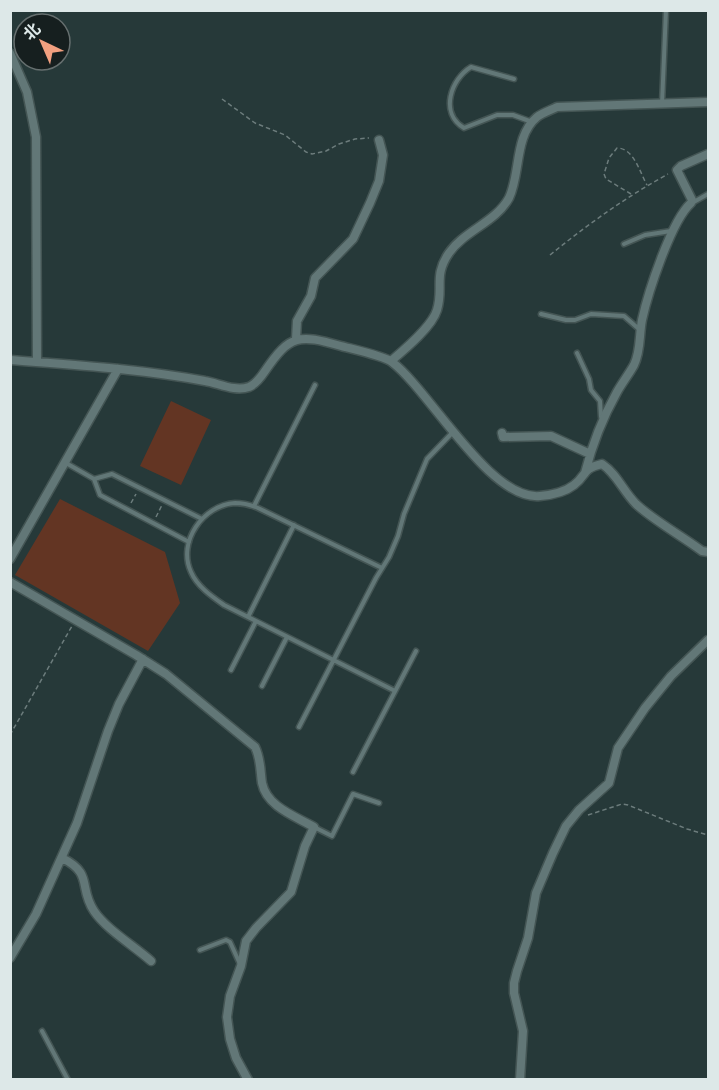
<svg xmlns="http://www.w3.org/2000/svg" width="719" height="1090" font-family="Helvetica,'Noto Sans SC',sans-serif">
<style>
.green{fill:#633523}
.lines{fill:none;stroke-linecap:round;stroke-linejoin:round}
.service-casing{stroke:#445554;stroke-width:7}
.minor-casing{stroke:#445554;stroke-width:11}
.path{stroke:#6c7c7c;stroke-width:1.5;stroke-dasharray:4.5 3;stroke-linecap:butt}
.service{stroke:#627777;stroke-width:4}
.minor{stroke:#627777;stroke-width:8}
</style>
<rect width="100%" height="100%" fill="#263939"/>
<!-- green -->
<path class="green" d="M171,401L211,420L181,485L140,466Z
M60,499L165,552L180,603L148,651L15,575Z"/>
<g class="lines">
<!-- service casing -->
<g class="service-casing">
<path id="service" d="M514,79L471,67C451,79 439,113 464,128L497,115H513L532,122
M662,104L666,10
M692,203L708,194
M624,244L645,235L671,231
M541,314L566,320H575L591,314L624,316L640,330
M577,353L589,379L591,390L600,401L601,417
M66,463L94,479L100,495L189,542
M94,479L112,474L202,519
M254,506L315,385
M382,568L258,508C251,505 242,503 235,503C203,505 177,542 191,572C197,586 211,596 224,605L395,691
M248,617L294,525
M231,670L256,621
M262,686L287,637
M299,727L376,578L389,557L398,536L404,514L427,459L453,432
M353,772L416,651
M314,827L332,836L353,794L379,803
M200,950L226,940L230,942L240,964
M42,1031L68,1080"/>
</g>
<!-- minor casing -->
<g class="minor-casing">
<path id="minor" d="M10,53L27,92L36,137L37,362
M296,339L297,321L311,296L315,278L353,239L370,203L379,181L383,155L379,140
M10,360C75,365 141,369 205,381C218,383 235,392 249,387C256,384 261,377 265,371C290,334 299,334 341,346C352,349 384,356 392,362C430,391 490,501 540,496C552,495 565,492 574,485C588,474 581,469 602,464C617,474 623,491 636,504C653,520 682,536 702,551L708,552
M391,361C404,350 432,327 437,310C444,288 433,276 449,253C464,231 496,222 509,198C521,173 514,136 537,117C542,113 551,110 557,107L708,102
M502,433L503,437L551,436L590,454
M585,473C592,445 603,417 617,392C622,383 629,374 634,365C641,351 639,335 642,320C648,293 671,221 691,203L692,200L677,170L681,166L708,154
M10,559L118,369
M10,582L136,655L166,674L255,747C261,759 260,770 262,783C267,807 295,816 314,827L305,846L291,892L256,928L246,941L241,966L230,996L227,1017L230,1039L236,1058L248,1080
M62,858C94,874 78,887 94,911C106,929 134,946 151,961
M10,958L36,914L77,823L108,731L119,704L143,659
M520,1080L523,1031L514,993V983L517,971L528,938L536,893L553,853L566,826L579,810L609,783L618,748L645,708L671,676L708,640"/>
</g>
<!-- path -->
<path class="path" d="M222,99L255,123L285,135L306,152L312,154L326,151L339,144L355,139L369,138
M631,194L606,179L604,174L609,158L617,148C634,148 640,173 647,185
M550,255C587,225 626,197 668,174
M131,503L136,494
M156,517L162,505
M10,735L72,626
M588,815L622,804L628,805L687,829L708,835"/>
<!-- service -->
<use href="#service" class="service"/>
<!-- minor -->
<use href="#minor" class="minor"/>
</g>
<!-- border -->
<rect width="719" height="1090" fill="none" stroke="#dde8e8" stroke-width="24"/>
<!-- north arrow -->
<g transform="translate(42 42) rotate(316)"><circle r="28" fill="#161f1f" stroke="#666f6f" stroke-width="1.5"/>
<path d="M0-4.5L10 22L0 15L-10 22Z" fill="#f2a080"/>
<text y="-9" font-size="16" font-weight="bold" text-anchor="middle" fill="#dde8e8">北</text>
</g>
</svg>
